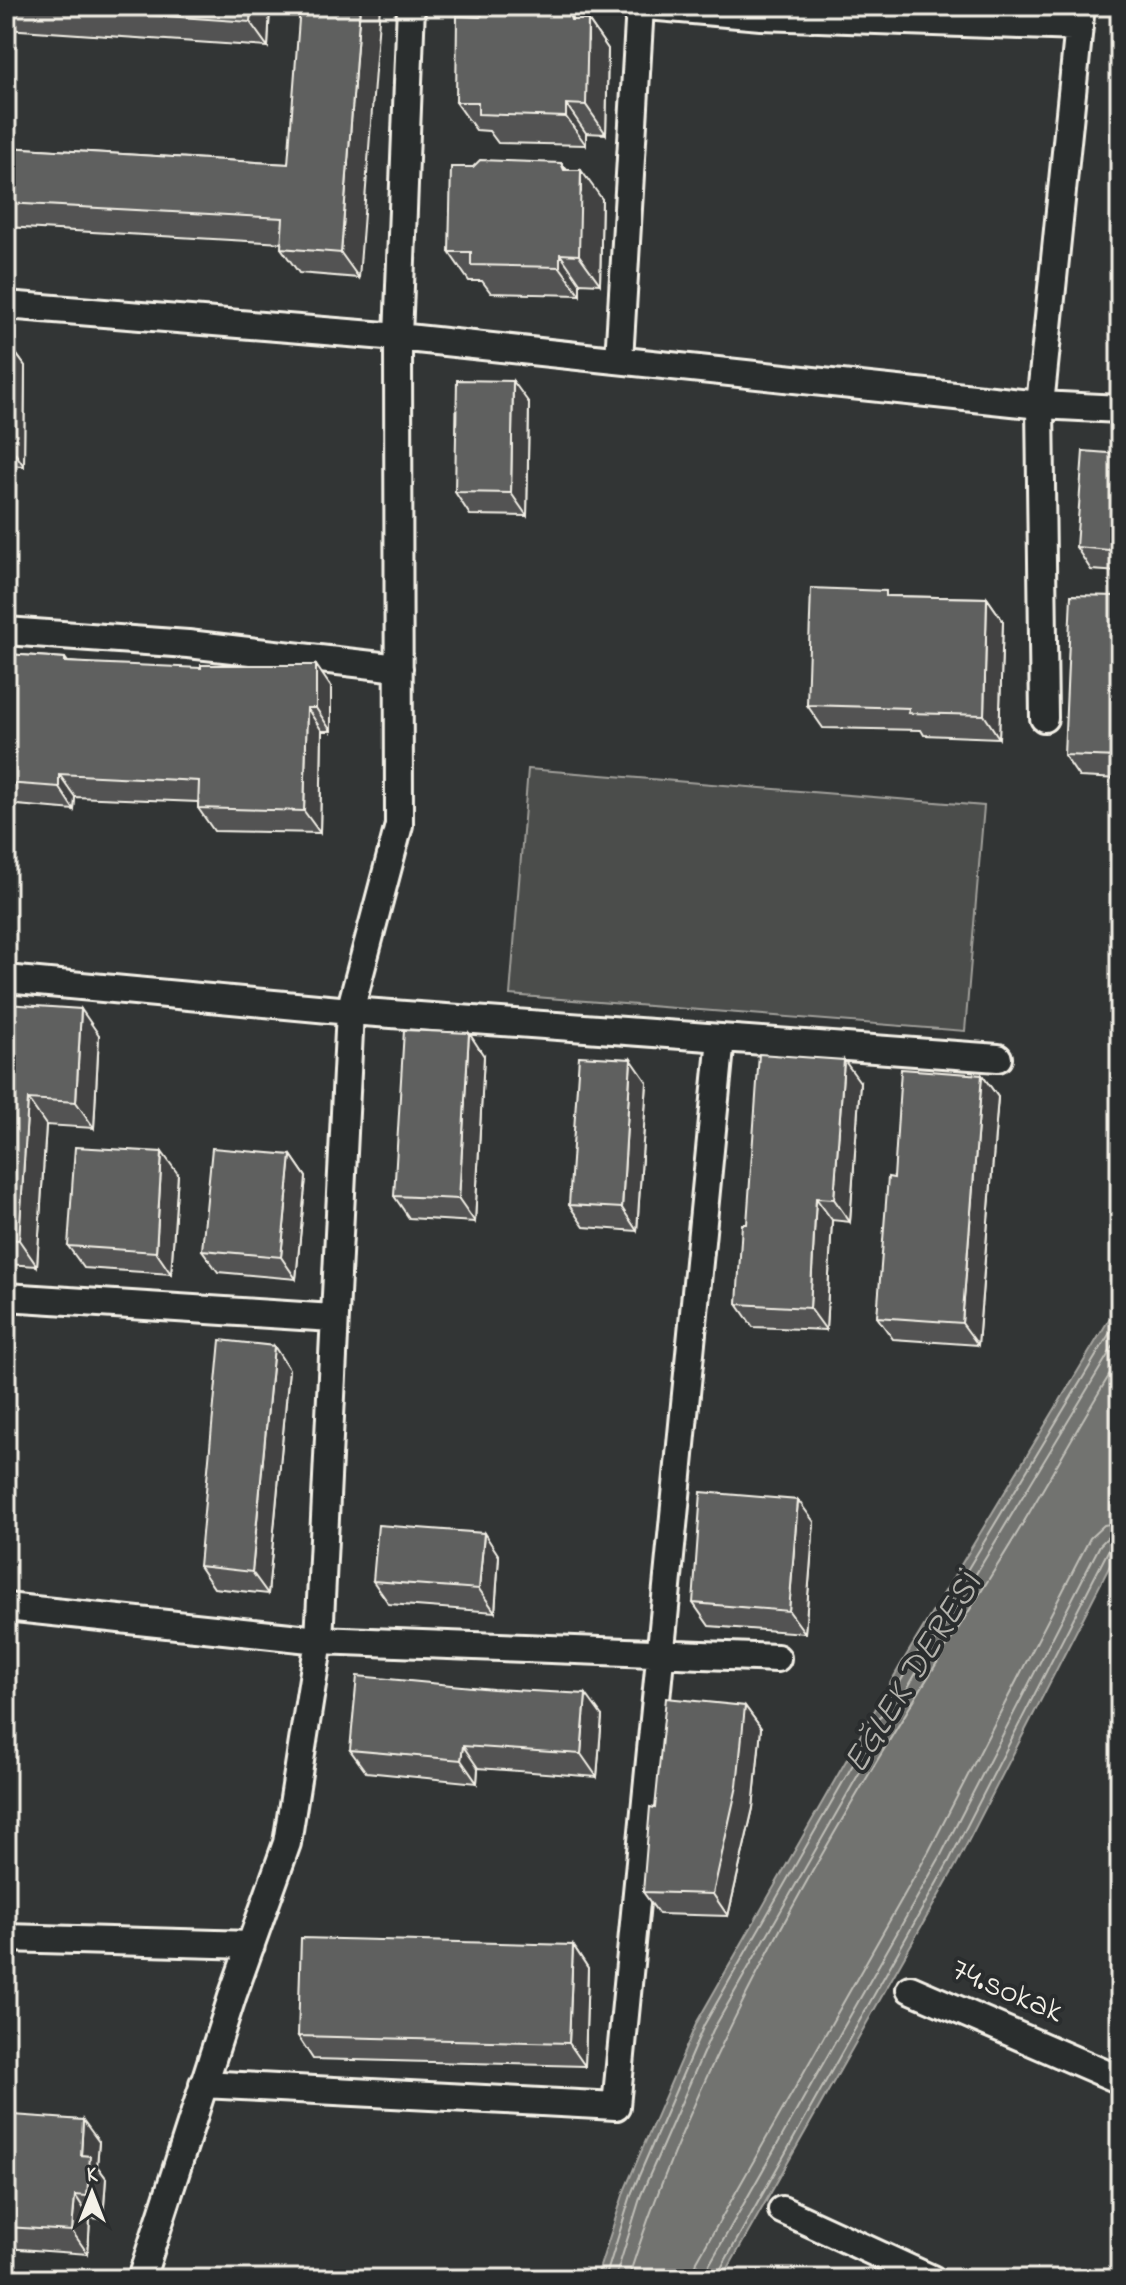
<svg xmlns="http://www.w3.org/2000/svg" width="1126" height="2285" font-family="'Indie Flower',sans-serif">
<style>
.green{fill:#4b4d4c;stroke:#a09f9a;stroke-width:2}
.water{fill:#727370;stroke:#a6a5a0;stroke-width:2}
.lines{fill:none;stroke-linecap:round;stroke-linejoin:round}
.shore{stroke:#c0bfb8;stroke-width:2}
.street-casing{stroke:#f4f1e8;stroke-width:32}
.street{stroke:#2a2d2e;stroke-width:26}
.wall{fill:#525352;stroke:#f4f1e8;stroke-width:2}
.shaded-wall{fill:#424342;stroke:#f4f1e8;stroke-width:2}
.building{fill:#5f605f;stroke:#f4f1e8;stroke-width:2}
.labels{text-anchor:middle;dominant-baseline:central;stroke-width:8;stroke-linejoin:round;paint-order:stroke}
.street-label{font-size:34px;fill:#f4f1e8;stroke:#2a2d2e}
.water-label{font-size:36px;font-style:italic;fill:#b3b2ac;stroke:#2a2d2e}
</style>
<rect width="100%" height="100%" fill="#323535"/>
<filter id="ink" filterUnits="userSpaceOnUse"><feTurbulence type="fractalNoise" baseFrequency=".0125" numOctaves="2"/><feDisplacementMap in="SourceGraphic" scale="16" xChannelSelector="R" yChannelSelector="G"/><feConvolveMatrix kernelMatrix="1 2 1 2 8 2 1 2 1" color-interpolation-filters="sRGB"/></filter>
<g filter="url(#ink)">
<!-- green -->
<path class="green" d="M528,769L984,806L965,1031L510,995Z"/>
<!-- water -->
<path class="water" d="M1120,1301V1546L956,1865L722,2279H596L625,2189L697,2022L900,1666Z"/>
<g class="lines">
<!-- shore -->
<path class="shore" d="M605,2279L632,2192L704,2025L907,1670L1120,1316
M615,2279L641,2195L713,2030L915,1675L1120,1335
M628,2279C709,2023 856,1793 997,1566C1040,1498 1077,1426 1120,1358
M693,2279L697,2261L929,1851L1090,1538L1104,1525L1120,1522
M705,2279L708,2267L940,1857L1100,1545L1109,1536L1120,1534
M715,2279L949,1861L1109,1549L1120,1544"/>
<!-- street casing -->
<g class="street-casing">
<path id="street" d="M647,6L761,16L1079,27
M6,305L398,337L1040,405L1120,409
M619,360L640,6
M6,631L188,644L399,668
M1044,718L1040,405L1081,6
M6,979L350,1011L998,1058
M6,1297L333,1318
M6,1607L319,1640L777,1658
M6,1938L251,1945
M910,1989L1120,2080
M203,2084L616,2106L721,1038
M782,2210L932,2279
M141,2279L233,1994L287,1843L319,1640L350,1011L399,825L398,337L411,6"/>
</g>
<!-- street -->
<use href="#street" class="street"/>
</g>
<!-- wall -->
<path class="wall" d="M6,6H270L268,47L6,29Z
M574,20H588L608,49L606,134L586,133V145L498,143L489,131L476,130L456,102Z
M6,147L288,164L359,278L299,273L281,248L282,243L6,227Z
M561,163L567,170L602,199L600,284L580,283V295L491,293L482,281H469L449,252L473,167Z
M6,344H9L25,366L24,466L6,465Z
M529,403L527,516L470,515L455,492Z
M1120,454V572L1091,570L1076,547Z
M889,596L987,598L1003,621L999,738L924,735L921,730L823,728L807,705Z
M1120,596V779L1079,777L1064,755Z
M6,654L65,658L68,662L331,687V731H322L320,833L214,831L198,808V802L75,797L74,810L6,804Z
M6,1004L99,1035L94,1128L46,1125L37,1266L6,1264Z
M484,1056L475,1222L409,1218L394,1196Z
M982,1075L998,1097L978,1345L893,1339L877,1317L894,1178Z
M647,1082L637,1231L584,1227L569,1205Z
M860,1082L850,1222L832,1220L826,1330L753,1327L737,1304L747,1224Z
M291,1155L306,1177L296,1279L218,1272L202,1250Z
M178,1174L171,1274L84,1268L68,1246Z
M289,1369L268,1594L214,1588L199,1566Z
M814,1522L805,1633L709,1626L693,1603Z
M499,1556L495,1612L389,1604L373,1581Z
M745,1706L761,1728L753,1808L728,1916L659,1914L643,1892L655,1808Z
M602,1716L597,1777L478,1768L477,1783L366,1772L350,1750Z
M573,1945L588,1968L585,2066L313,2059L298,2036Z
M6,2123L99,2142L97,2166L106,2178L103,2219L90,2218L88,2254L6,2248Z"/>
<!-- shaded-wall -->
<path class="shaded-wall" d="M251,6H270L268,47L250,22Z
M360,6H380L359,278L341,253Z
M568,12L588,40V20L608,49L606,134L586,105L571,20Z
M566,104L586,133V145L566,117Z
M561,163L581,191V170L602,199L600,284L579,255L564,170Z
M560,254L580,283V295L560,267Z
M9,344L25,366L24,466L8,443Z
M513,381L529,403L527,516L511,493Z
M987,598L1003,621L999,738L984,715Z
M316,665L331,687V731L316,708Z
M307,708L322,731L320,833L304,811Z
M59,774L75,797L74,810L59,787Z
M81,1009L99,1035L94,1128L76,1102Z
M469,1033L484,1056L475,1222L459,1199Z
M631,1059L647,1082L637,1231L622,1208Z
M844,1060L860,1082L850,1222L834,1199Z
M982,1075L998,1097L978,1345L962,1323Z
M28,1099L46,1125L37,1266L19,1240Z
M162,1152L178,1174L171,1274L156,1252Z
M291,1155L306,1177L296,1279L281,1257Z
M816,1198L832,1220L826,1330L810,1308Z
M274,1346L289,1369L268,1594L252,1572Z
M798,1500L814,1522L805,1633L789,1611Z
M484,1533L499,1556L495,1612L479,1589Z
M586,1694L602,1716L597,1777L581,1754Z
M745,1706L761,1728L753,1808L728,1916L713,1894Z
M463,1746L478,1768L477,1783L461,1760Z
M573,1945L588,1968L585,2066L569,2043Z
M83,2120L99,2142L97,2166L106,2178L103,2219L87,2196L81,2155Z
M75,2195L90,2218L88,2254L72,2231Z"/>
<!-- building -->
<path class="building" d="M23,6H251L250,22Z
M300,6H360L341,253L281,248L283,218L6,203V147L288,164Z
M487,9L568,12L571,20H588L586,105L566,104V117L478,114V102H456L457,16L480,17Z
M480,160L561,163L564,170H581L579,255L560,254V267L471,265V252H449L451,167H473Z
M6,344H9L8,443H6Z
M457,380L513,381L511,493L455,492Z
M1083,451L1120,454V551L1076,547Z
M811,588L886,591V596L987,598L984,715L908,713L909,708L807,705Z
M1071,595L1120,596V757L1064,755Z
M6,654L65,658V662L201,668V665H316V708H307L304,811L198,808L199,781L59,774V787L6,783Z
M6,1004L81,1009L76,1102L28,1099L19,1240L6,1239Z
M404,1030L469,1033L459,1199L394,1196Z
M759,1054L844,1060L834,1199L816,1198L810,1308L737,1304L742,1224H747Z
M579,1056L631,1059L622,1208L569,1205Z
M901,1069L982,1075L962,1323L877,1317L888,1177L894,1178Z
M75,1147L162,1152L156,1252L68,1246Z
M212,1148L291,1155L281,1257L202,1250Z
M220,1340L274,1346L252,1572L199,1566Z
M701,1492L798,1500L789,1611L693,1603Z
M378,1525L484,1533L479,1589L373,1581Z
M357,1676L493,1689L586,1694L581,1754L463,1746L461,1760L350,1750Z
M666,1698L745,1706L737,1786L713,1894L643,1892L650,1807L655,1808Z
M301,1938L573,1945L569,2043L298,2036Z
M13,2115L83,2120L81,2155L90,2156L87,2196L75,2195L72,2231L6,2227V2123H13Z"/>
</g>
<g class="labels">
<!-- street labels -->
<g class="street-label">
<text transform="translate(1007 1992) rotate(23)">74.sokak</text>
</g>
<!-- water labels -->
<g class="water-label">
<text transform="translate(914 1674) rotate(-58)">EĞLEK DERESİ</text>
</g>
</g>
<!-- margin -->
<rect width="1126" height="2285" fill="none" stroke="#2a2d2e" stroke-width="32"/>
<rect x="16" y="16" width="1094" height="2253" fill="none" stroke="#f4f1e8" stroke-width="3" filter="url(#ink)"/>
<!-- north arrow -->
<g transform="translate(92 2193)" stroke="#2a2d2e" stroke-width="6" paint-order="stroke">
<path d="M0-6L14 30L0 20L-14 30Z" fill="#f4f1e8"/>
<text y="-12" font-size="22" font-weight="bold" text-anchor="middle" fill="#f4f1e8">K</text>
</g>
</svg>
